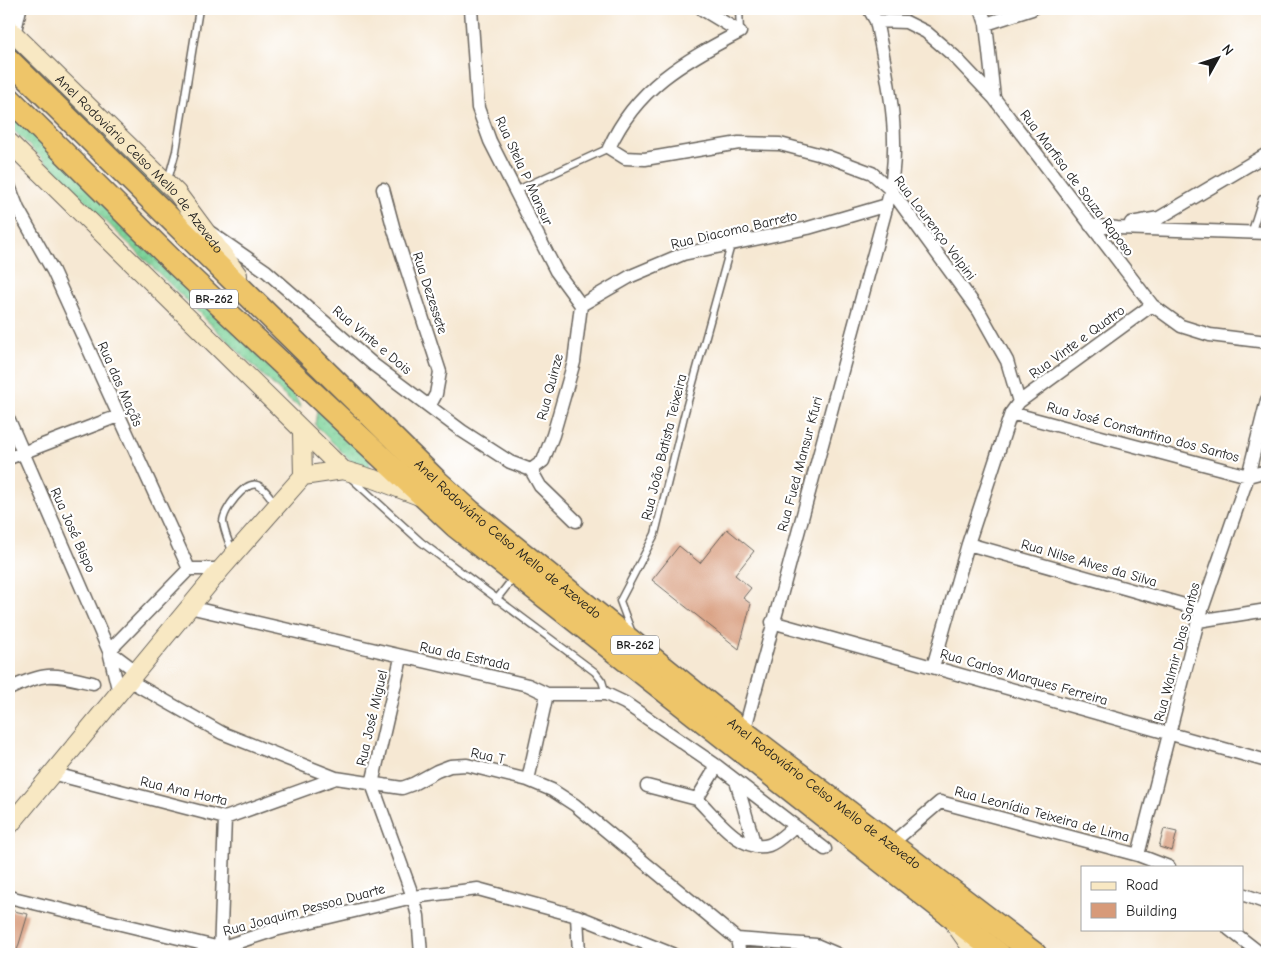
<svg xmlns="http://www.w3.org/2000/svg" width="1276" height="963" font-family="'Comic Neue',sans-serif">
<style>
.grass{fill:url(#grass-dots);stroke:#4a775a}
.building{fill:#d79a79}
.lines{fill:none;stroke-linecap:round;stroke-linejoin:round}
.lane-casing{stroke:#68635c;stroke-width:9}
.street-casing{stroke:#68635c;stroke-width:15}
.secondary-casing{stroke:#68635c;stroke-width:20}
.highway-casing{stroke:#68635c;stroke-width:25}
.lane{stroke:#fff;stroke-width:6}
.street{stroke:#fff;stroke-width:12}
.secondary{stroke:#f8e8c3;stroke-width:18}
.highway{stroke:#eec569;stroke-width:22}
.labels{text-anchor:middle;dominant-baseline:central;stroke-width:4.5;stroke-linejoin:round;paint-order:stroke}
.shield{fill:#fff;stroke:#606060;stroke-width:1}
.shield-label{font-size:12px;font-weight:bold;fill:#1c1c1c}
.street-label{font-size:14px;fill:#1c1c1c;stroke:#fff}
</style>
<defs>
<pattern id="grass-dots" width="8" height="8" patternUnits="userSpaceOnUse" patternTransform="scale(1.25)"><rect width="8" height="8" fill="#79d297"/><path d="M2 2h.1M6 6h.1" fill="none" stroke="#68b482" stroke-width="1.8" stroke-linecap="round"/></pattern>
</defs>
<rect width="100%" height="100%" fill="#fff"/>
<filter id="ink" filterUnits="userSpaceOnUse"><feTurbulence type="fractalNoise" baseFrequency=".02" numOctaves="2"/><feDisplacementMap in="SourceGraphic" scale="10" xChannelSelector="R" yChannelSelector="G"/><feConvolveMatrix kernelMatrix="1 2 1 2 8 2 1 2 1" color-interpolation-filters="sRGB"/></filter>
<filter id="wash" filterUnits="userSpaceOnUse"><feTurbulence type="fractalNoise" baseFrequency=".0096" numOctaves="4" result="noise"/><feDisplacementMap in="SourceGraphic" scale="20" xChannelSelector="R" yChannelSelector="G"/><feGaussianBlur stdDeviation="1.12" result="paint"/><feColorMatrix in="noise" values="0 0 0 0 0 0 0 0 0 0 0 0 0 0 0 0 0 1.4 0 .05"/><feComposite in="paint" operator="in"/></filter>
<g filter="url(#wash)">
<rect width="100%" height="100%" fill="#f6e8d3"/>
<!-- grass -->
<path class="grass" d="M9,35L160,189L182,216L9,46Z
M9,108L286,379L301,408L290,401L249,362L9,126Z
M317,410L370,459L369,468H358L315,425Z"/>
<g id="blocks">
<!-- building -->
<path class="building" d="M727,529L754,551L735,575L751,588L743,598L751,604L739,649L652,580L679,546L700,563Z
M1164,829L1177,832L1172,851L1159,847Z
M9,910L28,914L16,954H9Z"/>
</g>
</g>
<g filter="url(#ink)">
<use href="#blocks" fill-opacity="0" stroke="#68635c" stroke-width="1"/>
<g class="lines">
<!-- lane casing -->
<g class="lane-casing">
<path id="lane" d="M739,9L740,32
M168,180L176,151L199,9
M515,191L609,148
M1252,231L1262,199
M351,478L421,542L595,672L602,681L606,694
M232,551C229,542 224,531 223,522C223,510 245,481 257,485C265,487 271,499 276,504
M496,600L514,577
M632,633L620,601L655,534L685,412L731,245"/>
</g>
<!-- street casing -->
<g class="street-casing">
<path id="street" d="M471,9L478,108L490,141L556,271L581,305
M702,9L740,32
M981,9L986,24L994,98
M876,21L906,22L926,32L954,56L994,98L1152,305L1181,326L1210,335L1267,342
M986,24L1032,9
M740,32C684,61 636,88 609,148L625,158L645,159L739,143L780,144L829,157L872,173L891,190L979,311L1007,361L1019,402
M14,35L20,9
M9,186L18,209L53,271L189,569H221
M383,189L394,230L440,372L436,394L430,405
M1131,223L1159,218L1267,154
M1090,225L1117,228L1267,233
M211,233L266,271L374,365L462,431L510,462L531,470
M581,305L631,276L683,254L808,228L887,205C903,143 889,83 876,21L869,9
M1011,413L1248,476L1267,471
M9,420L109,651L119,693
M9,458L118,416
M531,470L543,461L553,435L574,362L581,305
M531,470L540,486L576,521
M968,544L1202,610
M189,607L528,685L547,694H606L625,703L717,766L825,849
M1198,621L1267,610
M772,622L1267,761
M109,651L189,569
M109,651L137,672
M401,658L372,784L413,897L418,916L421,954
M933,667L968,544L1011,413L1019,402L1152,305
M130,681L222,733L336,778L402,788L413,784L437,771L450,766L467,765L528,780L552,790L575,805L737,939L740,954
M9,689C47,671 52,674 93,683
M744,732L887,205
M51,773L225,818L336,778
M528,780L547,694
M736,781L755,846
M647,786L697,799
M697,799C715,816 741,854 769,845C778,842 787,832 794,827
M697,799L717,766
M891,844L940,802L1138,855L1169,867
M1138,855L1198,621L1248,476L1267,400
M1242,894L1267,903
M9,897L220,948L275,930L413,897L478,889L577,916L672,954
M577,916L579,954
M1229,929L1261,954
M737,939L816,945L837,954
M220,954L225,818"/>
</g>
<!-- secondary casing -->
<g class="secondary-casing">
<g id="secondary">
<path id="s1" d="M9,29L177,193L238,275"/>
<path d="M9,142L343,470L377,480L419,496"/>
<path d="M302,432L303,476"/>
<path d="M9,826L221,569L303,476L343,470"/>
<path d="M956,926L976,954"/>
</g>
</g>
<!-- highway casing -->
<g class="highway-casing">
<g id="highway">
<path id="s2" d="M9,60L437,481L470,511L744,732L1035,954"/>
<path d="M9,98L177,265L455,526L999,954"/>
</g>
</g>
<!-- lane -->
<use href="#lane" class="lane"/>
<!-- street -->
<use href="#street" class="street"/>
<!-- secondary -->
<use href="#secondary" class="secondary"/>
<!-- highway -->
<use href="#highway" class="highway"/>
</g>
</g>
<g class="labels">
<!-- shield labels -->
<g class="shield">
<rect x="190" y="289.5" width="48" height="19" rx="4"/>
<rect x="611" y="635.5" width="48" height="19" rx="4"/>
</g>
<g class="shield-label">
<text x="214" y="299">BR-262</text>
<text x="635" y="645">BR-262</text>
</g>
<!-- street labels -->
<g class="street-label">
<text stroke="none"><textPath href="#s1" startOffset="188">Anel Rodoviário Celso Mello de Azevedo</textPath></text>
<text transform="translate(524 171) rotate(65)">Rua Stela P Mansur</text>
<text transform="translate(1077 183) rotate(53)">Rua Marfisa de Souza Raposo</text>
<text transform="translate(935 228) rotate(53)">Rua Lourenço Volpini</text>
<text transform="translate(734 230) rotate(-13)">Rua Diacomo Barreto</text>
<text transform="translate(430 293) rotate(72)">Rua Dezessete</text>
<text transform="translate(372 340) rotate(40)">Rua Vinte e Dois</text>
<text transform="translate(1077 342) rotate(-36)">Rua Vinte e Quatro</text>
<text transform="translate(120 384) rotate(66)">Rua das Maçãs</text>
<text transform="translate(550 387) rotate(-75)">Rua Quinze</text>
<text transform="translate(1143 432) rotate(15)">Rua José Constantino dos Santos</text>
<text transform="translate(664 447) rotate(-76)">Rua João Batista Teixeira</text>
<text transform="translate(800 464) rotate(-75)">Rua Fued Mansur Kfuri</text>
<text transform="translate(73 530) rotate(66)">Rua José Bispo</text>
<text stroke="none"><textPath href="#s2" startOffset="692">Anel Rodoviário Celso Mello de Azevedo</textPath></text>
<text transform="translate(1089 563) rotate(16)">Rua Nilse Alves da Silva</text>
<text transform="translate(1177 652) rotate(-75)">Rua Walmir Dias Santos</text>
<text transform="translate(465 656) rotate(12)">Rua da Estrada</text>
<text transform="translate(1024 677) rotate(16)">Rua Carlos Marques Ferreira</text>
<text transform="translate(372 718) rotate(-77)">Rua José Miguel</text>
<text transform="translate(488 756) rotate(12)">Rua T</text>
<text transform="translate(184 791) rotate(13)">Rua Ana Horta</text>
<text stroke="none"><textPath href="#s2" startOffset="1098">Anel Rodoviário Celso Mello de Azevedo</textPath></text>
<text transform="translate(1042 814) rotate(15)">Rua Leonídia Teixeira de Lima</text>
<text transform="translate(304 910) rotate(-15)">Rua Joaquim Pessoa Duarte</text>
</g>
</g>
<!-- margin -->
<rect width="1276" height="963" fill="none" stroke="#fff" stroke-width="30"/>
<!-- legend -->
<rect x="1081" y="866" width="162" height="65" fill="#ffffff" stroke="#a4a4a4"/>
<rect x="1091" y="882" width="25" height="8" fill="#f8e8c3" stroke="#a4a4a4"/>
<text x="1126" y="890" font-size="15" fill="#1c1c1c">Road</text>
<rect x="1091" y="903" width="25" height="15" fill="#d79a79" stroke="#a4a4a4"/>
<text x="1126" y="916" font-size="15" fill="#1c1c1c">Building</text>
<!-- north arrow -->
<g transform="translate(1218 58) rotate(50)" stroke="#ffffff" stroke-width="4" paint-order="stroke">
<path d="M0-4L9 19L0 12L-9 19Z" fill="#1c1c1c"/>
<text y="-8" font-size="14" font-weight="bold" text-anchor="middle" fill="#1c1c1c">N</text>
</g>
</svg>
